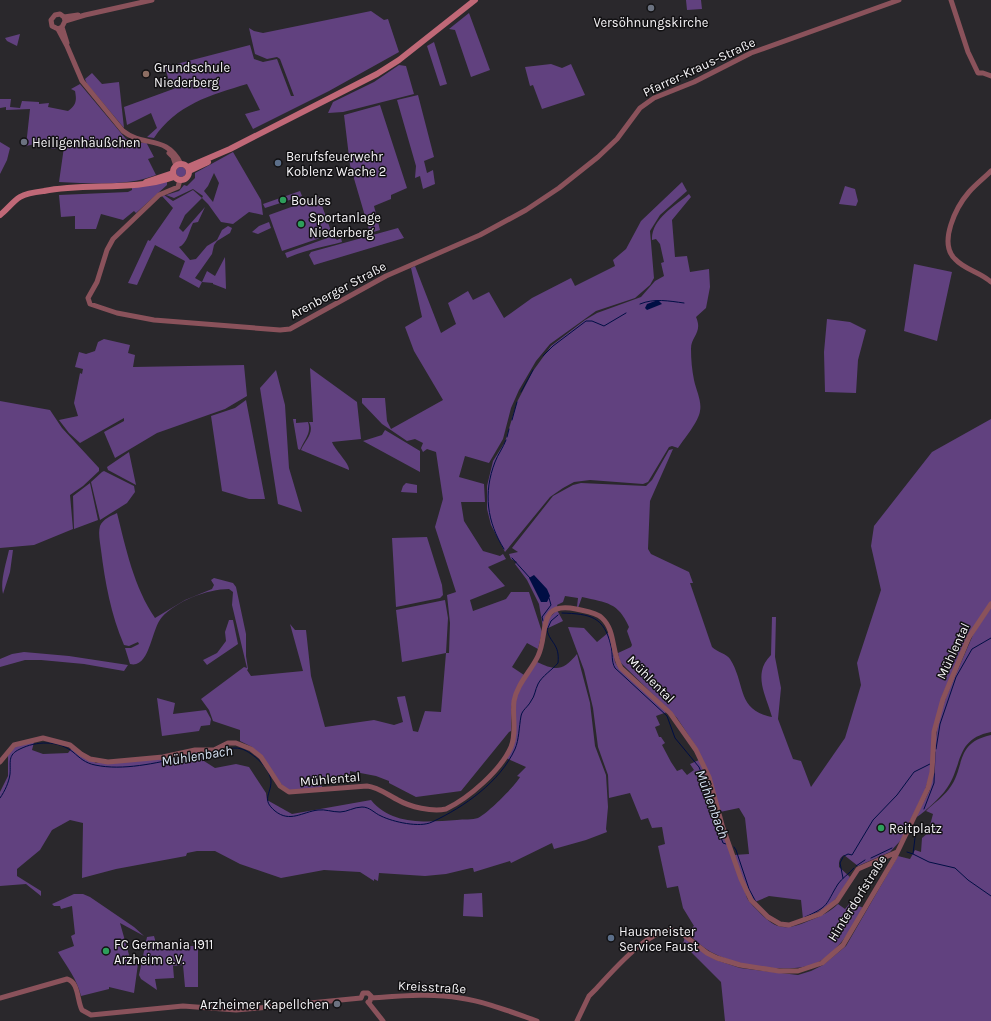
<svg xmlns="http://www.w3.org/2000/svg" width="991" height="1021" font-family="Karla,sans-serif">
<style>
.green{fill:#61417f;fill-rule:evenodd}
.water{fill:#000e44}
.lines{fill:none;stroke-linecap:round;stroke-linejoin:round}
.stream{stroke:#000e44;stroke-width:1}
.tertiary{stroke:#8a525b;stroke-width:5}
.secondary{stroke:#c06877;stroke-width:6}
.worship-dot{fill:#6b7280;stroke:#121113;stroke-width:1.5}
.education-dot{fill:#8d6e63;stroke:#121113;stroke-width:1.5}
.service-dot{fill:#5c6f8a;stroke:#121113;stroke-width:1.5}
.leisure-dot{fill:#2e9e5b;stroke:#121113;stroke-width:1.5}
.labels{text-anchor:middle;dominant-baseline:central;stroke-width:3;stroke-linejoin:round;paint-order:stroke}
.poi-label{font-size:13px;fill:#f6f4f7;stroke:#121113;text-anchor:start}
.street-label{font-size:13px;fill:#f6f4f7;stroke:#121113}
.water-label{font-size:14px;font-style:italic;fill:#d5e0f2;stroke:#121113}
</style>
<rect width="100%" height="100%" fill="#2a282c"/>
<!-- green -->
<path class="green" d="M686,0H701L702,9L687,10Z
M371,11L384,20L388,19L399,52L329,91L253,129L245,114L260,110L247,84C210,95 176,105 154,138L147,137L157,128L151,113L127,125L124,107L176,88L175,87L171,88L165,67L250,45L254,59L263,62L277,59L291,96H294L280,59L277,57L267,59L255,54L249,28L254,31L263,33Z
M469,13L490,70L471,77L455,30L449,29Z
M20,34L17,46L7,41L5,38Z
M434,42L447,84L440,86L427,46Z
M551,64L562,68L571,64L585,95L542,109L533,85L530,86L525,67Z
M399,65L406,66L414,94L343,112L328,113L333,102L374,82Z
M92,73L102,84L119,82L124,128L87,84L85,79Z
M80,84L126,139L140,143L146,142L154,157L148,159L156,175C125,187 91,183 59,182L64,147L52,149L48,141L26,146L30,109L6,110V107L0,108V99H11L10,107L20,108L22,101L39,102V104L49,103L48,107L68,111C76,105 77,101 75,91L71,89Z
M418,95L434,157L424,161L427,173L433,170L435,184L423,189L420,176L415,178L416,166L397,100Z
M380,105L407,188L391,195V199L374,206L380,230L370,233L350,165L344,115Z
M0,142L10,148L7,160L0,174Z
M233,152L261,200L263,215L249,212L233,224L221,222L208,204L202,198L185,215L179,228L183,232L205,207L198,222L193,223C189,231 187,244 179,247L190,260L196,259L207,246L217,240L222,230L228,226L232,228L230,233L217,241L214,245L212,254L195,278L202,282L207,271L215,276L225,257L226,289L213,284V283L202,282L199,288L179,277L185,261L155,245L137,285L128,283L148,240L150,241L173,208L162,196L164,195L173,201L193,190L202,198L203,196L193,189L174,198L166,195L179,191L184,185L187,186L195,178V173ZM214,173L219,183L213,202L204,191L208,186Z
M176 172a5 5 0 1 1 10 0a5 5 0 1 1-10 0Z
M167,181V185L136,213L134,211L123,220L101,214L96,229H75V216L61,217L59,195L128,192L132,190V188Z
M682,182L687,191L660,215L650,231L654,278L650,285L635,298L596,311L550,344L536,361L519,390L511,408L503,439L489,463L465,456L459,477L484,484L485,502H461L464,521L483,551L500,556L503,554L506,559L488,567L505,586L470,600L473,611L506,599L511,592H529L542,632L538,649L527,643L512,667L524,675L511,707V731L509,732L461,791L416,797L389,783V781L376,776L350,771V778L322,781V787L304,791L286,790L252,747L240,741V730L213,721L209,710L201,699L244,667L247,668L232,605L233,592L229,589C207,589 177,601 162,617C151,629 150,669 130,664L125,648H131L139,644L138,642L129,646L124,645C111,615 105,582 101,550C100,542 98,533 100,526C103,519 111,516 117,513C126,549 134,587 155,618L185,600L212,589L214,585L211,580L214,578L233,583L236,587L246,634V656L248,669L247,670L251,676L303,671L290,624L295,630H306L311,676L325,727L374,720L394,725L403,722L397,697L405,696L413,731L418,732L425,711L441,712L446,653L402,662L396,610L445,600L448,618L446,653H449L450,623L447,595L456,592L435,527L443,499L436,452L427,449L423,452L421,448L423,443L415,439L407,441L382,424L362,403V398H385L387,421L391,429L443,400L414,351L405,327L422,317L411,268L415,266L441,333L456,324L448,303L468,291L473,300L489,292L504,318L532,298L571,278L575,286L615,266L613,260L626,249L641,221Z
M845,186L855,189L858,201L856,206L839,204Z
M300,191L302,196L265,208L263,204Z
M689,194L691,197L672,220L675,257L687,256L690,272L709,269L710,287L706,308L696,317C703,333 691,336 691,349C691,360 692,370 694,380C696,390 702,401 700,411C699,421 684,439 678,448L672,446L669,447L648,482L643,484L590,480L574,482L563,488L550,497L505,552L491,525L487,509V486L493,461L505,442L517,402L533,371L551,346L585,320L597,313L641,297L655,281L664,276L661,263L664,262L660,244L656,239L652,240C651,219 675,206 689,194Z
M319,197L332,234L282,251L269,215Z
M269,222L271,228L258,234L252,232L259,226Z
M398,228L404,238L314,265L309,255L311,252Z
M333,236L337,240L341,238L342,242C323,247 305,250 287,258L285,253Z
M914,264L952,272L937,341L904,331Z
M827,319L850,322L866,330L858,360L856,393L825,392L824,352Z
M104,339L130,345L128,353L135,355L133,367L244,365L247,396L225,409L157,433L115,458L104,432L124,421V418L80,443L69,433L59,420L78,416L74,403L80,373L82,374L83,369L75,367L79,352L86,354L95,351L98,342Z
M310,368L357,402L361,439L332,442C335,450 350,464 349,470L301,450C305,440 315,433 309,422H313Z
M276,370L285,405L289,468L302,512L278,504L260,388Z
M246,400L265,499H249L222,491L211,416L235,408Z
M0,401L50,410L62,428L99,468V471L83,486L70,495L73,529L34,545L0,548Z
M293,419H296V423L308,422C312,433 304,440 300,450L298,449Z
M991,419V602L969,634L942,696L931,771L925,790L901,840L890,852L858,866L844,855C839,858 839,862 839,867L850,877C834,904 832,906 803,919L801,900L769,896L755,902L748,891L734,855L749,854L745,818L739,808L720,812L693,742L677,718L620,662L618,653L631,647L632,645L627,631L629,627C618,602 607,603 582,597L578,608L577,607L578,598L565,596L563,602L557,605L558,608L552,610L543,628L539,604L527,580L515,564L517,562L511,559L509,554L518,552L512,548L553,496L573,485L581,483L646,486L652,480L669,450L673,449L650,501L648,549L651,554L689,572L693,583H690L712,647C717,652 727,654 730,659C746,684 736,710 772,717C766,695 752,674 771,655L772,617H776L775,657L781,688L778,719L793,759L801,761L811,787L845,738L861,685L857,663L881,590L871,546L874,526L932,452Z
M385,430L420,451V472L363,441L382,435Z
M129,452L136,485L108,470L107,467Z
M104,471L134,486L135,492L127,503L100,520L91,482L102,472Z
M90,483L98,520L74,529L73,496Z
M406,483L417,485V493L401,492L403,486Z
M427,537L442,585L443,595L440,598L396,607L392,538Z
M9,550H13L10,572L3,594C0,581 6,564 9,550Z
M991,606V732C955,739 963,765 947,788C942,796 923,814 915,818L930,790L935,732L946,697L973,635Z
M557,610L563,621L544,630L547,620Z
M229,620H233L238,644L207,665L203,660L217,653L226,641L225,632Z
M568,627L584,628L597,642L609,632L615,662L618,667L667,712L656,716L660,725L655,727L659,737H661L665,743L662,745L671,762L677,771L682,769L687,775L694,770L690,764L699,760L709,780L747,898C751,905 756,908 761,914C779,932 789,929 811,920C821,916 830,912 838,904L845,909L850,903L864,908C852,927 842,947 822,960C798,976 740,967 715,954C704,949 695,940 686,932L694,926L683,908L678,886L667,888L658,846L665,844L662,827L652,828L648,818L641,820L630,793L609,798L608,775L598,747L593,708L584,670Z
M24,652L69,656L128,665L124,671L84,664L41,660H25L0,667V659L12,654Z
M577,654L590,703L595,746L606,775L608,807L606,829L607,832L586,840L554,849L552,843L511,863L510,861L474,872L473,868H471L446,874L425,876L379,873L378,881L374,879V881L360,872L324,870L281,878L240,864L215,851H197L187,853L186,856L116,869L82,878L83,823L70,820L52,830L40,850L17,869V876L41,891V896L26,884L0,886V792L8,776V753L14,747L34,742L32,750L43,754L68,753L72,748L96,763L204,751V761L215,768L236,764L249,767L266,793L267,800L292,814L371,800C392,826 427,822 457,820C463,819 473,820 478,818C488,813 514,787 520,777L517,776L526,767L506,758C517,742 512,719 516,700C519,686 529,674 537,662C556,671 563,671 577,654Z
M157,698L175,703L173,714L206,710L211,719L210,725L201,726L199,731L162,736Z
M991,735V1021H725L721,982L683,944L685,937L704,953L716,960L740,968L798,975L811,971L823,965L846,946L898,856L910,859L915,850L921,852L922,838L928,833L933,814L926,811C933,804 943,797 949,789C966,767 954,743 991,735Z
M482,893L483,917L463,916L464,894Z
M74,894H83L90,897L134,927L144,936L120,923L131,962L138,964L134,993L109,987V989L81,996C77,979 67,967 58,952L74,946L71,936L75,934L72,906L61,909L60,906H54L52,904Z
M154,936L156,943L172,950L183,946H198V987H185L183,965L173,966L174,978L155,979L157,990L141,979L139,975L147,937Z"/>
<!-- water -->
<path class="water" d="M658,300L662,304L647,310L645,308L647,304Z
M534,575L547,589L550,596L547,602H541L529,578Z"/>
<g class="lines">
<!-- stream -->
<path class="stream" d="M640,304C654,298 669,301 684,303
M543,356L553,346L586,321H592L604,326L626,313
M521,392L533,370
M512,420L517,402
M507,437L509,429
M504,549C487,522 483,493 495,462C498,454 503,448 506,440
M512,558L530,578
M562,613C590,614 604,616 611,646C613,654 611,661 615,668L667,716L675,738L699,767L708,789L720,835L723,843L726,844
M543,621L542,617L551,605L549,598
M936,749L940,724L956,677L972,649L991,638
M0,798C5,791 9,782 10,774C11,762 7,755 20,749C36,741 58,740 73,752C80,758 85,763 95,765C123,771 156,763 183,757C192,755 201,755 209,755C222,754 229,745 242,749C253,753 270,768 271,781C271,795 261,799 275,811C290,823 302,812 318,810C325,809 332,812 340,812C347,812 354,807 362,807C370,807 374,813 381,816C393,822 420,828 432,822C464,807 500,782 515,749C519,740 519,727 521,716C522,710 528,707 531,701C535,696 535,690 538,684C542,676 552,670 558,663C560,644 550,643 547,630L551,621L558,615
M924,809L934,783L935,752
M734,847L736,850L749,889L756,902
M907,852L913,854L915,838
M913,854L929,862L955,868L968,880L991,896
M844,856L848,854L852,855L873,820L897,795L914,772L930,764
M843,857L840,863L843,878
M871,858L892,848
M856,866L865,860
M805,917C830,906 825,905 838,884C842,878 849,874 854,868"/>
<!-- tertiary -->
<path class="tertiary" d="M951,0L968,52L978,73H983L991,76
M64,17L65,21L62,27L58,29L52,26L51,20L55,15L60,14L64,17L78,15
M65,21L85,15L152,0
M62,27L67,43
M58,29L67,46L82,81L123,131C144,148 166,134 181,164
M169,153L173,157L176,166
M991,171C984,178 975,185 969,192C956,207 938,243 955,259C965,270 980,272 991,282
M180,180L178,187L159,195L113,239L107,250L97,282L88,298L90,304L117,313L154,320L280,330L290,329L386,276L480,235L526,210L559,188L598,157L617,139L640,108L654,98L694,82L751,53L899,0
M0,762L14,745L43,738L70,745L81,754L90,759L108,762L163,757L195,750H214L228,743H236L251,749L261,757L280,786L289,792L367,786C378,787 388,795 398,800C410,807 432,812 446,809C469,798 501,770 511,747C517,733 512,716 514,701C517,684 531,671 538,656C549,633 536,601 576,609C584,611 596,612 602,618C616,631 611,652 621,668L670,713L696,750L709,777L722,825L741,879L751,900L768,917L780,924L789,925L820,914L837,901L858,869L897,852
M0,998L67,979C79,982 77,1001 82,1010L91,1015L183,1006L236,1010L259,1008L361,998
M361,998L363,993H368L371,996L370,1001
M371,998C400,996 432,993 460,998C487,1002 511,1012 537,1021
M368,1002L383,1021
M577,1021L589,996L596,989C612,972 655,920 680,932L707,953L717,958L740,965L779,971H798L822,963L843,945L895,857L928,788L932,772L934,732L943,699L969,637L991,604"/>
<!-- secondary -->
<path class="secondary" d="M173 172a8 8 0 1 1 16 0a8 8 0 1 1-16 0Z
M188,167L230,149L377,74L399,60L475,0
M189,171L208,162
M146,182L173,173
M0,215C7,210 13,201 20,197C27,193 36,192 44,191C87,182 132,192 174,177"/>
</g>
<!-- markers -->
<g class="worship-dot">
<circle cx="651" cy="8" r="4"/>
<circle cx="24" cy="142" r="4"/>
<circle cx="337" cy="1004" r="4"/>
</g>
<circle class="education-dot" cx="146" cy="74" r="4"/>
<g class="service-dot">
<circle cx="278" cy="163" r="4"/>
<circle cx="611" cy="938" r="4"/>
</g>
<g class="leisure-dot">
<circle cx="283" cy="200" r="4"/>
<circle cx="301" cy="224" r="4"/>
<circle cx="881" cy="828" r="4"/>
<circle cx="106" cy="951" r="4"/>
</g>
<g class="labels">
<!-- poi labels -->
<g class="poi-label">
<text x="651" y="22" text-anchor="middle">Versöhnungskirche</text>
<text x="154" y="67">Grundschule<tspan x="154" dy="15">Niederberg</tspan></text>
<text x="32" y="142">Heiligenhäußchen</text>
<text x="286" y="156">Berufsfeuerwehr<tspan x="286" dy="15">Koblenz Wache 2</tspan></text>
<text x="291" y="200">Boules</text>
<text x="309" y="217">Sportanlage<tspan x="309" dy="15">Niederberg</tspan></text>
<text x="889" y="828">Reitplatz</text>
<text x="619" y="931">Hausmeister<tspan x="619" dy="15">Service Faust</tspan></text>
<text x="114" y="944">FC Germania 1911<tspan x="114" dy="15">Arzheim e.V.</tspan></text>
<text x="329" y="1004" text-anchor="end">Arzheimer Kapellchen</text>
</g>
<!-- street labels -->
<g class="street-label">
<text transform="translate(699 67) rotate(-25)">Pfarrer-Kraus-Straße</text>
<text transform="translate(338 290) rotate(-28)">Arenberger Straße</text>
<text transform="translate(953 651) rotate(-65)">Mühlental</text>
<text transform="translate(651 679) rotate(45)">Mühlental</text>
<text transform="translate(330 779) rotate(-5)">Mühlental</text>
<text transform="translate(857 898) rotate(-58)">Hinterdorfstraße</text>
<text transform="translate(432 987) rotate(3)">Kreisstraße</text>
</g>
<!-- water labels -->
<g class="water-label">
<text transform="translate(197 756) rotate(-9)">Mühlenbach</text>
<text transform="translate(712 804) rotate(70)">Mühlenbach</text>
</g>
</g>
</svg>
